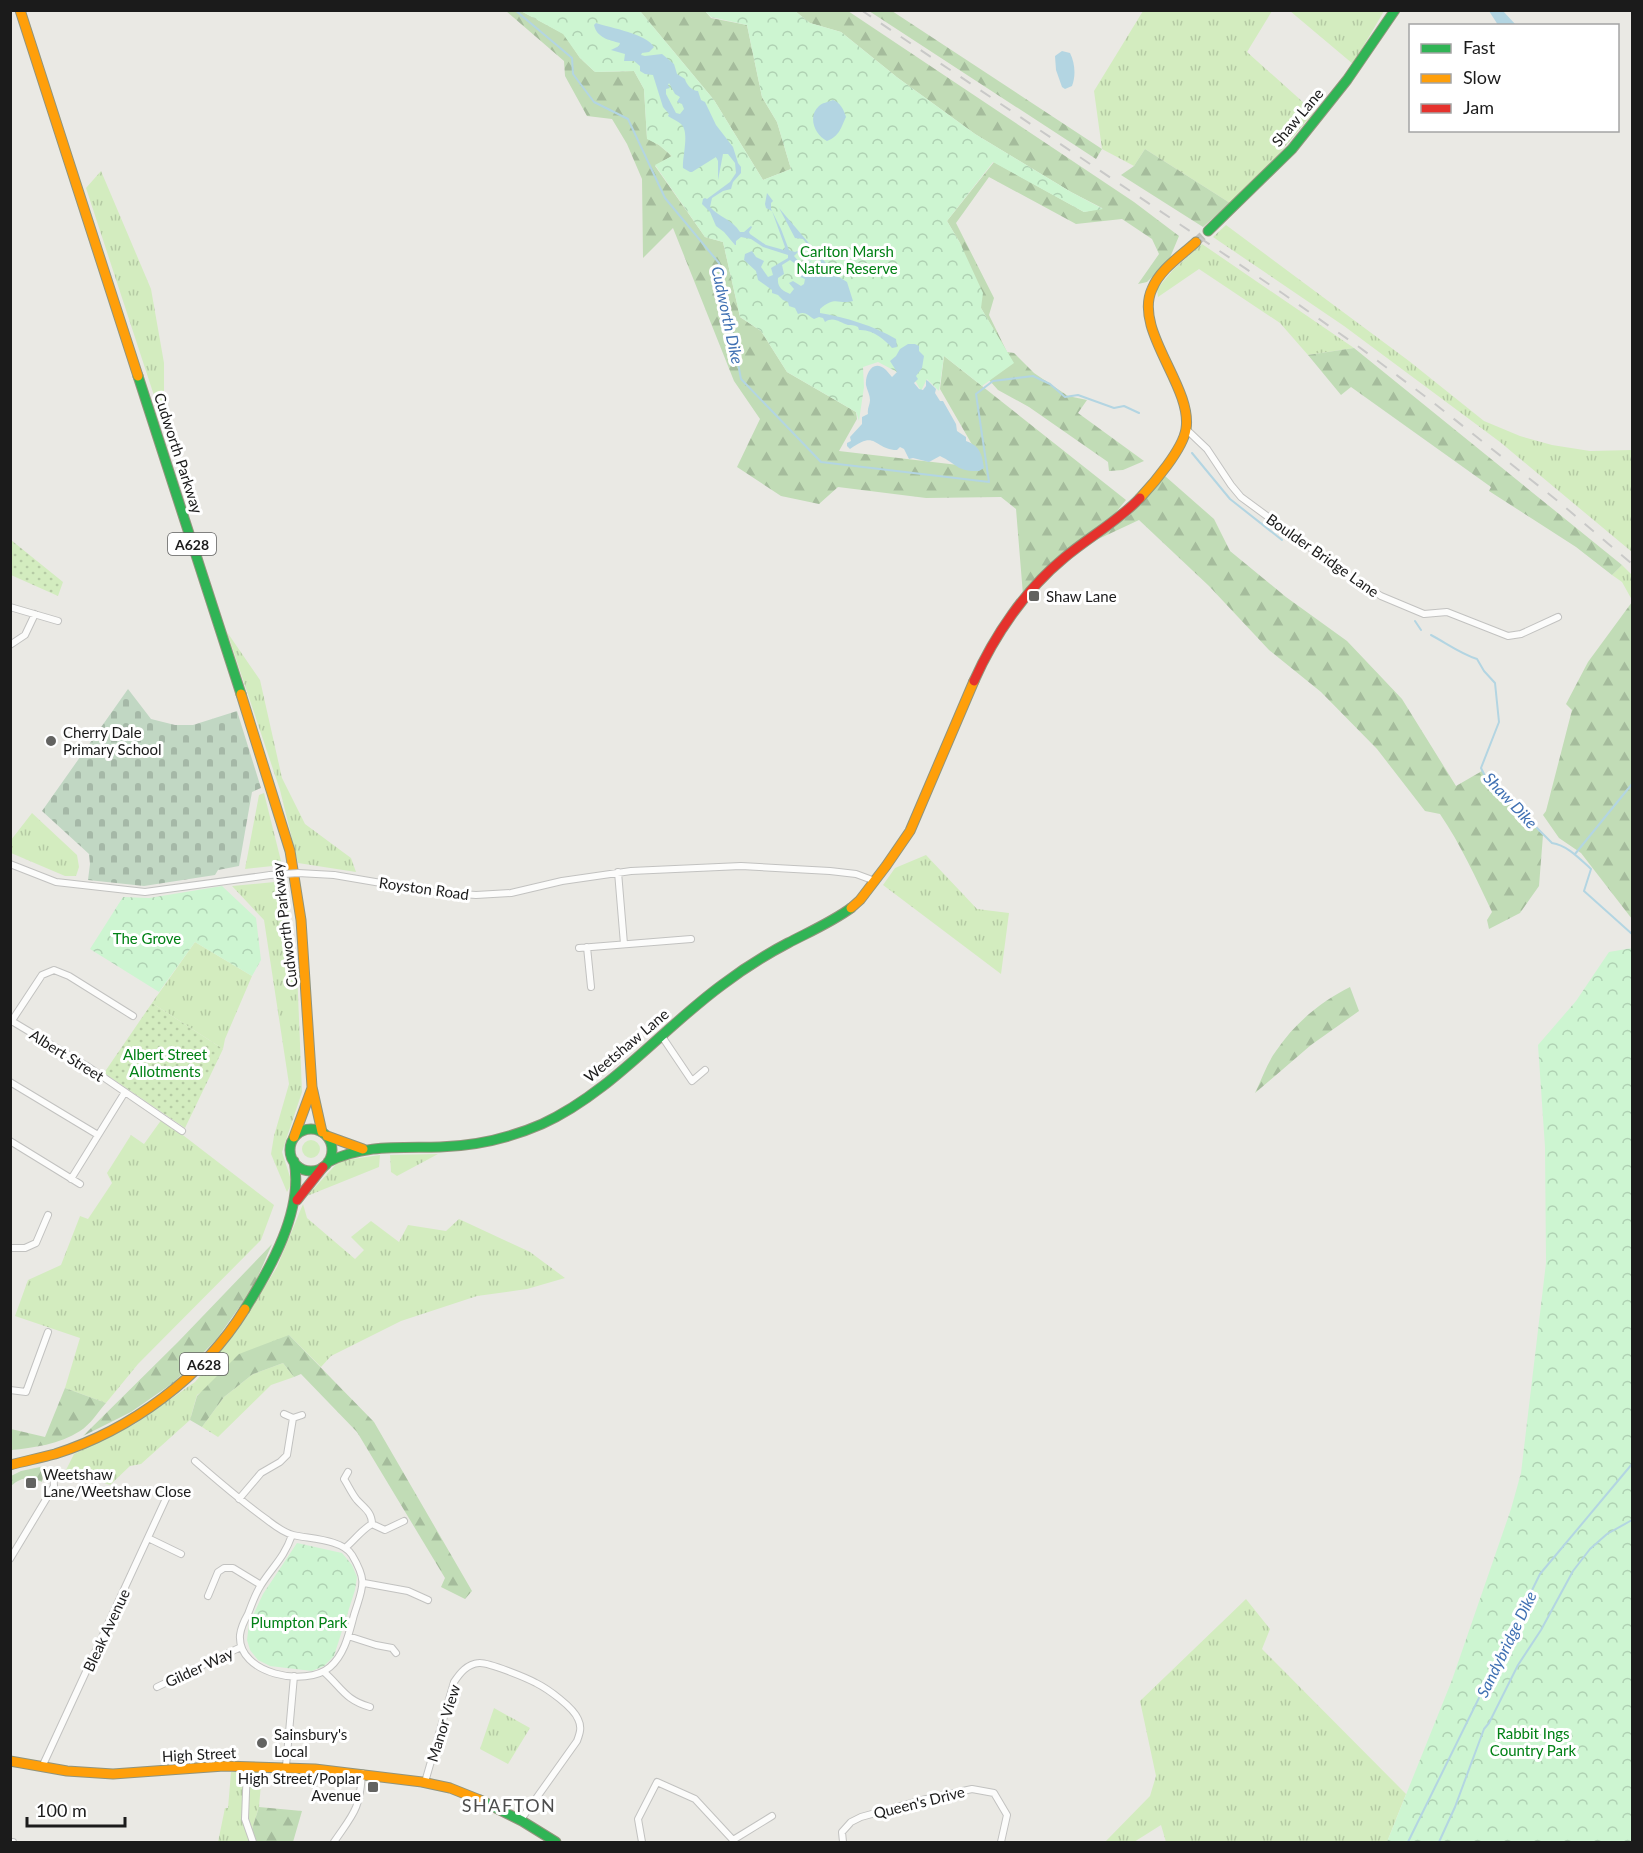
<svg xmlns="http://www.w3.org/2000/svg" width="1643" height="1853" font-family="Lato,sans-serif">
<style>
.grass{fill:url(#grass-tufts)}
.forest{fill:url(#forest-firs)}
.cemetery{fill:url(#cemetery-stones)}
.park{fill:url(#park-crowns)}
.garden{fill:url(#garden-dots)}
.water{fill:#b3d5e2;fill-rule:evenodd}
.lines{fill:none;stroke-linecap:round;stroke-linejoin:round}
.stream{stroke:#b3d5e2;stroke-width:2}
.secondary-tunnel{stroke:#c1c0bc;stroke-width:9;stroke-dasharray:9 4.5;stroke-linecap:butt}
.street-casing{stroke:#c2c2c0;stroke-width:8}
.fast-casing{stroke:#91947c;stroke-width:11}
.slow-casing{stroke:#91947c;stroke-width:11}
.jam-casing{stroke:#91947c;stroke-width:11}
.street{stroke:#fcfcfb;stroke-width:6}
.fast{stroke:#30b455;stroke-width:9}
.slow{stroke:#ff9f0a;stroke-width:9}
.jam{stroke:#e5322d;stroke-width:9}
.rail{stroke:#c9c9c8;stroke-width:2;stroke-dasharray:12 12;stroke-linecap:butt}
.street-bridge-casing{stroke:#c2c2c0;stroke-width:8;stroke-linecap:butt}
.street-bridge{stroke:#fcfcfb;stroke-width:6}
.poi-dot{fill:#636361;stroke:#fff;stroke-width:2}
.labels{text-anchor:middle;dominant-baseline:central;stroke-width:6;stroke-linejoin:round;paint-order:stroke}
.shield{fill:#fff;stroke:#5f5f5f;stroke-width:1.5}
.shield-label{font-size:14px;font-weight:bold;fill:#1b1b1b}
.street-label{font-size:15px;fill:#1b1b1b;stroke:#fff}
.park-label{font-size:15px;fill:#018115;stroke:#fff}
.poi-label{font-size:15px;fill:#1b1b1b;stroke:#fff;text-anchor:start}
.water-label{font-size:16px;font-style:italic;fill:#4071b3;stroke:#fff}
.quarter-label{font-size:18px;letter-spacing:1.5px;fill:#4e4e4e;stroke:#fff}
</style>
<defs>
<pattern id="grass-tufts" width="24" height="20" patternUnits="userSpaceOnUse" patternTransform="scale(1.5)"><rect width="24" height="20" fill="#d3ecbf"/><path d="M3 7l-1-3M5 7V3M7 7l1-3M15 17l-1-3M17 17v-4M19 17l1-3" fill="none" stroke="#b5caa4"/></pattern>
<pattern id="forest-firs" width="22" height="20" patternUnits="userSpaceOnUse" patternTransform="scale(1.5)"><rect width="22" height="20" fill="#c1dcb6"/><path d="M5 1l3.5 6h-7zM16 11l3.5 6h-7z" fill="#a5bc9c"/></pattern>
<pattern id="cemetery-stones" width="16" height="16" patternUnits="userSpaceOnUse" patternTransform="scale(1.5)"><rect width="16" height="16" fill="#c1d7c3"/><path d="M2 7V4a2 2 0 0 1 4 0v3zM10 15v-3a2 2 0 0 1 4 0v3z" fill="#a5b8a7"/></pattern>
<pattern id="park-crowns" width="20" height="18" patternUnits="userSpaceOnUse" patternTransform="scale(1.5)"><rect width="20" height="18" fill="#cdf5d1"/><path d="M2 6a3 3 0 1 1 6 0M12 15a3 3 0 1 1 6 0" fill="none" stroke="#afd1b3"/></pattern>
<pattern id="garden-dots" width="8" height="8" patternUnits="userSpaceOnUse" patternTransform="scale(1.5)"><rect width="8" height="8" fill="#d3ecbf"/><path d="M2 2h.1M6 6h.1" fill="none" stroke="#b5caa4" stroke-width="1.8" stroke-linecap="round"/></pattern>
</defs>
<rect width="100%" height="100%" fill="#eae9e4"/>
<!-- grass -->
<path class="grass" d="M1143,11H1272L1247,52L1314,112L1279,154L1230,203L1145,149L1134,166L1102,149L1094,91Z
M1290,11H1384L1353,64Z
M101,171L151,289L164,363V426L86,188Z
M1226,225L1409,361L1484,421L1520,436L1552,445L1590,451L1632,450V552L1500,442L1344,326L1213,237Z
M1202,244L1354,348L1308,355L1280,323L1199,269L1158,297L1157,289L1173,270Z
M1622,565L1632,575V600L1622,582L1612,575Z
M227,632L260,680L282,778L305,824L351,858L356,872L298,863L280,790Z
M264,793L282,865L245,869L259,795Z
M32,813L77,855L79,867L76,876H65L11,853V840Z
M926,855L977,909L1009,913L1001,974L883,885L895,868Z
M285,881L297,970L302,1092L282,1152L292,1183L287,1192L271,1154L274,1136L289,1084L264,920L232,886Z
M195,942L252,976L225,1039L223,1049L152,1003Z
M162,1119L274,1205L261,1240L138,1364L106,1403L65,1388L80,1338L15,1316L28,1280L61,1265L80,1216L88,1219L112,1183L107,1173L131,1135L144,1144Z
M302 1149a9 9 0 1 1 18 0a9 9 0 1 1-18 0Z
M438,1154L397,1176L391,1172L390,1155Z
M380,1155L379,1167L307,1196L339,1161Z
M303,1204L307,1218L355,1259L364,1250L351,1237L371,1221L399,1242L408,1225L446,1231L459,1219L530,1252L565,1278L527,1289L477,1296L401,1321L331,1356L321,1367L289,1335L197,1395L190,1420L141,1464L130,1466L110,1485L66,1470L74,1454L135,1424L195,1382L239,1328L277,1267Z
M283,1363L294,1377L271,1385L218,1437L202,1427L224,1397L253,1374Z
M1246,1599L1270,1629L1262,1649L1406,1794L1387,1842H1166L1161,1825L1134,1842H1105L1150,1796L1156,1776L1140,1701Z
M494,1708L530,1728L508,1764L480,1749Z
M231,1772H262L259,1807L248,1842H218L225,1808H228Z"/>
<!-- forest -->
<path class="forest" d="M506,11H521L564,34L580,58L595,72L634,71L644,89L647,138L659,145L672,156L655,166L705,237L723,242L740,317L761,331L787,372L856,412L857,419L839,451L975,467L974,448L940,389L944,356L1126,500L1112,517L1059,557L1023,595L1016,509L1001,497L926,498L838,487L819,504L781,496L737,467L760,419L734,381L673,228L643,258L642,179L627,144L612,119L587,116L565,76L564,61Z
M640,11H705L711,18L747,25L762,97L777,122L791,169L763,180L714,100Z
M795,11H848L1134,202L1179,236L1169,260L1147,282L1138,284L1159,254L1152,239L1122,219L1076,224L989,177L956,223L994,298L989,315L1007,352L1014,353L1034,373L1068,396L1087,400L1078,413L1144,461L1123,470L1109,471L1108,462L1029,407L998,390L989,380L1013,363L981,308L960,243L947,221L994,162L1084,212L1102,208L1071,192L975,134L898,78L841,32L810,23Z
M869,11H892L1102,149L1096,159Z
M1145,149L1230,203L1203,227L1121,175L1134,166Z
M1354,348L1622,565L1612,575L1576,547L1489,491L1491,487L1351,387L1341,395L1308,355Z
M1165,476L1214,519L1230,551L1286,597L1347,641L1402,699L1456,786L1482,771L1485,776L1543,835L1539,886L1520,913L1489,929L1487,920L1492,912C1476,878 1461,845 1440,814L1425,811L1377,749L1321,692L1269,650L1209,586L1139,520L1092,542L1130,515Z
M1632,602V919L1581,853L1559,838L1543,815L1546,811L1572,710L1566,704L1588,662Z
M1350,987L1359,1011L1311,1045L1255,1093C1262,1079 1267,1063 1276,1051C1295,1023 1320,1002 1350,987Z
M272,1244L253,1288L216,1340L173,1383L131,1412L83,1436L178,1342Z
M289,1335L374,1422L472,1591L465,1599L441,1587L445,1578L357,1432L301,1374L294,1377L283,1363L253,1374L224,1397L202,1427L190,1420L197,1396L239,1354Z
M65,1388L106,1403C98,1412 90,1425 80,1431C60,1444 33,1448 11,1450V1429L45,1437Z
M45,1466L42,1482C30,1476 21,1477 11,1486V1476L21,1471Z
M259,1807L302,1811L293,1842H248Z"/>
<!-- cemetery -->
<path class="cemetery" d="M128,689L151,719L175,725H193L237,711L261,788L252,792L239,866L218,870L215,875L144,886L88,880L90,864L89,854L42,811Z"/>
<!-- park -->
<path class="park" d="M521,11H640L714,100L763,180L791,169L777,122L762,97L747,25L711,17L705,11H795L810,23L841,32L898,78L975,134L1071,192L1103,209L1084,212L993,162L947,221L960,243L983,293L981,308L1014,363L982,386L944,356L939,391L927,379L921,391L916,382L878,362L863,367L864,387L859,421L856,412L787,372L761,331L740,317L723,242L705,237L655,165L672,156L659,145L647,139L644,89L634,71L595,72L580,58L563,34Z
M222,886L256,918L261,960L252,976L195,942L159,992L90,949L123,897L149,898Z
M1632,948V1842H1387L1452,1680L1511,1509L1521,1473L1546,1263L1545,1147L1538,1045L1576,1001L1609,952Z
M297,1543L342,1553L352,1565L357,1577L355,1590L334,1656L324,1666L312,1671L270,1666L258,1660L250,1650L247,1640L249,1624L263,1594Z"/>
<!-- garden -->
<path class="garden" d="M11,540L63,582L58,596L11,575Z
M152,1003L223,1049L185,1128L104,1073Z"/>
<!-- water -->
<path class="water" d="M1489,11H1503L1516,25H1498Z
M596,23C611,28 647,34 654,47L649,52L642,53L641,55L645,56L662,54L674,64L677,74L685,79C686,84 692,91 698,91L701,100L705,102L716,125L733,147L738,163L741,167V173L733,182L731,189L723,191L712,198L710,207C719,217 733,220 740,232H744L751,226L752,227L749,232L750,234L766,245L784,250L785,247L772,211L766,208L765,204L767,193L773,201L771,203V209L781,229L789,250L795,252L800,250L794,256L800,263L801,266H803L812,260L805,268L806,273C816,279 820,270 821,261L808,248L807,244L803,239L795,238L779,208L836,275L847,282L853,301C838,305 836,295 820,309V313C845,317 874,326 896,339L897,347L892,348C885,340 873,329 859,330L858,327C854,325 851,325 848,325C840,323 834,316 825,322L823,318L819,317L814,319C808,316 806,311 798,314L795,308L789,306L788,302L783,300L778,295L772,293V290L758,280L756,271L744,260L745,254L752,251L756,257L764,261L761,267L768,277L773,275L771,268L788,258V255L763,247L751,239L741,237L736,241V245H735L724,232L716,226L710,212L702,204L703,199L705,198L707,199L730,182L736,173L735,163L728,154H723L718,180V161L716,157L692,172H690L683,168C682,157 690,132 681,124C678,121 672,119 668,116L669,114L663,107L653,75L645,74L640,71V66L634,61H624L625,54L611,50L619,46L620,43C609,40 597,38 594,25ZM669,83L675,94L680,97L677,102L682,104L684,109L680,114L676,113L666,94V89L670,88L668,85ZM790,260L797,265L796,275L805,279L804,284L801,286L793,281L789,283L794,289L790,294C783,291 777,288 778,278L784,274L782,265Z
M1062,51L1070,53C1075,63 1076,76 1072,86L1065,89L1062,87L1056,70L1055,56Z
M833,100C840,102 844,110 846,117C841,127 840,136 827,141C815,135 807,117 819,106C822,103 828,102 833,100Z
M908,344H915L919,346V351L924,356L922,368L916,376L918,379L914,383L919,389L923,390L926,386V380L928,381L936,389L935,393L940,401H943L956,424L957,431L966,437V441C980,446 982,454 984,468L979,471C957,472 957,464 940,456L929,462L913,458L909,459L904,449L900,447L897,450C873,449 877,429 850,449L847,446V443L851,441L850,437L862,424V417L868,414C867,408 870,405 870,400C870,395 867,390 866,385C865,374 873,358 886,370C888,372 890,375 892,377L897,372L890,361L896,356L900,349Z"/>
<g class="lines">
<!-- stream -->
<path class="stream" d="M515,10L572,58L573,74L594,102L628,119L665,198L719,263L741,379L821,462L989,482L976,394L993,381L1033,376L1050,384L1065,397L1078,395L1114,408L1124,406L1139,413
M1192,453L1230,499L1282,540
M1415,621L1421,630
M1431,635C1446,643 1461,654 1477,659L1484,671L1495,683L1499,722L1481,768L1485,776L1552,843C1567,845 1580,859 1591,869L1584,891L1632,934
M1575,854L1632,784
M1408,1842L1540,1574L1632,1464
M1439,1842L1455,1807L1484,1729L1489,1723L1518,1665L1541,1630L1573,1571L1590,1549L1607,1534L1632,1520"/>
<!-- secondary-tunnel -->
<path class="secondary-tunnel" d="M1196,242L1208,231"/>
<!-- street casing -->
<g class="street-casing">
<path id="street" d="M1186,429L1207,449L1231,485L1241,497L1339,569L1381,596L1424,614L1447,612L1508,636L1521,634L1558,617
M10,607L58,621
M10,645L25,635L35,614
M10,864L56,882L145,892L270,875
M618,872L624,944
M334,875L434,892L476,895L511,893L562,881L631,871L741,866L830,871L856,874L875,881
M587,947L591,987
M579,948L691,939
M10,1020L90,1068L182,1131
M11,1022L42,975L54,970L69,976L133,1016
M661,1035L692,1081L705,1070
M10,1082L98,1135
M10,1141L80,1184
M71,1179L125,1092
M10,1248H25L36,1243L48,1215
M10,1390L26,1392L48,1332
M284,1414L293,1418L302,1415
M195,1461C218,1481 241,1501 266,1519C274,1525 282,1532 293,1535C309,1539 342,1539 352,1555C368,1582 363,1586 354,1615C349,1633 345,1654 330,1667C306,1688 237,1674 240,1635C241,1627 244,1621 248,1614C252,1604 255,1594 261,1585C273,1566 284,1558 292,1535
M239,1499L261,1473L280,1462L287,1455L293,1418
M372,1524L385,1530L404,1521
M148,1538L181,1554
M345,1548C355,1540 361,1530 372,1524C372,1512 364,1508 357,1500C352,1494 348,1485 344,1479L348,1472
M10,1559L54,1486L53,1473
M364,1583L408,1591L428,1600
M208,1596L218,1572L224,1568H233L261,1585
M348,1636L376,1645L392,1648L396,1653
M324,1672C342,1688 345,1700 370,1707
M157,1687L241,1647
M247,1766L245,1819L253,1842
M286,1766L294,1676
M42,1767L169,1492
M425,1782L454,1682C460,1673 467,1664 479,1663C488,1662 527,1678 536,1683C548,1689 573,1707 578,1719C582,1727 580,1733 577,1741L520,1821
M10,1842H13
M334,1842C353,1814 360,1810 362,1773
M642,1842L638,1819L657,1782L695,1799L733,1840L772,1816
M843,1842L842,1832L851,1822L861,1817L922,1800L972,1789L994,1793L1007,1815L1001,1842"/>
</g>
<!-- fast casing -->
<g class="fast-casing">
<path id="fast" d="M1208,231L1292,149L1347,80L1395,10
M138,376L241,694
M290 1150a21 21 0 1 1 42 0a21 21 0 1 1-42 0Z
M328,1162C364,1144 401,1148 440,1147C475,1146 510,1138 542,1124C610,1093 662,1029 722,985C743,969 765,955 788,943C809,932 832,922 851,908
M245,1309C270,1269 304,1210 294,1161
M480,1800L522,1821L556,1842"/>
</g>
<!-- slow casing -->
<g class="slow-casing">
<path id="slow" d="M20,10L138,376
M1140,498C1154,483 1183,449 1186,429C1193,387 1133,330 1152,289C1160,269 1181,256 1196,242
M241,694L290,851L301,920L312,1087L322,1132
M851,908L860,900L886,866L910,831L974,681
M327,1136L363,1149
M294,1137L312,1088
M10,1465C25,1461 40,1458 55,1454C131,1430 203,1377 245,1309
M10,1761L67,1771L113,1774L224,1766L315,1769L422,1782L450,1788L480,1800"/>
</g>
<!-- jam casing -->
<g class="jam-casing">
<path id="jam" d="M974,681C994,636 1025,590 1064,558C1089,537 1117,522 1140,498
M297,1200L323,1167"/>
</g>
<!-- street -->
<use href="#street" class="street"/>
<!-- fast -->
<use href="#fast" class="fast"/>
<!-- slow -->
<use href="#slow" class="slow"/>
<!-- jam -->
<use href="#jam" class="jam"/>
<!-- rail -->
<path class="rail" d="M861,10L1282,293L1359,347L1430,400L1559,502L1632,564"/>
<!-- street-bridge casing -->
<g class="street-bridge-casing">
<path id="street-bridge" d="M270,875L298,873L334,875"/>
</g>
<!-- street-bridge -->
<use href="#street-bridge" class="street-bridge"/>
</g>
<!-- markers -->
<g class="poi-dot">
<rect x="1028" y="590" width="12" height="12" rx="3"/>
<circle cx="51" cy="741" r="6"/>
<rect x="25" y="1477" width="12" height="12" rx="3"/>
<circle cx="262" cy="1743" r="6"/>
<rect x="367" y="1781" width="12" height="12" rx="3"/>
</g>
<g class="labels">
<!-- shield labels -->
<g class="shield">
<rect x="168" y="533" width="48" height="22" rx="4.5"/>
<rect x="180" y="1353" width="48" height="22" rx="4.5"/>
</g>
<g class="shield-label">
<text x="192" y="544">A628</text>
<text x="204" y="1364">A628</text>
</g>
<!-- street labels -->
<g class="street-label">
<text transform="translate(1297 117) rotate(-50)">Shaw Lane</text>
<text transform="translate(179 453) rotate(72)">Cudworth Parkway</text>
<text transform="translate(1323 555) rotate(35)">Boulder Bridge Lane</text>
<text transform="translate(424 888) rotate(8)">Royston Road</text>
<text transform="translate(284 925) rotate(-97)">Cudworth Parkway</text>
<text transform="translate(626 1045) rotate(-40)">Weetshaw Lane</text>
<text transform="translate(67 1055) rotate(32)">Albert Street</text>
<text transform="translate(106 1630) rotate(-65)">Bleak Avenue</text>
<text transform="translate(199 1667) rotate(-25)">Gilder Way</text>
<text transform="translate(443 1723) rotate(-73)">Manor View</text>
<text transform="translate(199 1754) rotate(-3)">High Street</text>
<text transform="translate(919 1802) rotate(-14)">Queen's Drive</text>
</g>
<!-- park labels -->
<g class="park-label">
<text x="847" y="251">Carlton Marsh<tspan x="847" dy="17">Nature Reserve</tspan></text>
<text x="147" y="938">The Grove</text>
<text x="165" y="1054">Albert Street<tspan x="165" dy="17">Allotments</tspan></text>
<text x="299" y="1622">Plumpton Park</text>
<text x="1533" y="1733">Rabbit Ings<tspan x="1533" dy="17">Country Park</tspan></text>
</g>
<!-- poi labels -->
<g class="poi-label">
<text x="1046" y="596">Shaw Lane</text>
<text x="63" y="732">Cherry Dale<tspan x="63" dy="17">Primary School</tspan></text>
<text x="43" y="1474">Weetshaw<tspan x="43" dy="17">Lane/Weetshaw Close</tspan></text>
<text x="274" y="1734">Sainsbury's<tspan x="274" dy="17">Local</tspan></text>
<text x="361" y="1778" text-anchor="end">High Street/Poplar<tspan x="361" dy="17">Avenue</tspan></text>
</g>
<!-- water labels -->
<g class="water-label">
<text transform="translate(728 315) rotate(78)">Cudworth Dike</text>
<text transform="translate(1511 800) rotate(47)">Shaw Dike</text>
<text transform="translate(1506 1644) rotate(-64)">Sandybridge Dike</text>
</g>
<!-- quarter labels -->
<g class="quarter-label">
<text x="509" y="1805">SHAFTON</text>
</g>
</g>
<!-- border -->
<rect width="1643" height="1853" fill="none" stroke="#1b1b1b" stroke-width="24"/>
<!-- legend -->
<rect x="1409" y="24" width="210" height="108" fill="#ffffff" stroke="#a4a4a4" stroke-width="1.5"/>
<rect x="1421" y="44" width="30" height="9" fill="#30b455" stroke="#a4a4a4" stroke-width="1.5"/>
<text x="1463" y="54" font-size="18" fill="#1b1b1b">Fast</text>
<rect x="1421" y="74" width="30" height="9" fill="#ff9f0a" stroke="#a4a4a4" stroke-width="1.5"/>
<text x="1463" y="84" font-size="18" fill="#1b1b1b">Slow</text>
<rect x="1421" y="104" width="30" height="9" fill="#e5322d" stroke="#a4a4a4" stroke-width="1.5"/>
<text x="1463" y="114" font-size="18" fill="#1b1b1b">Jam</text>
<!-- scale -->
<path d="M27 1817v9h98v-9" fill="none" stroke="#1b1b1b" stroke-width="3"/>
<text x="36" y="1817" font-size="18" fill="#1b1b1b" stroke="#ffffff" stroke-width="4.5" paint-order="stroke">100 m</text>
</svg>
